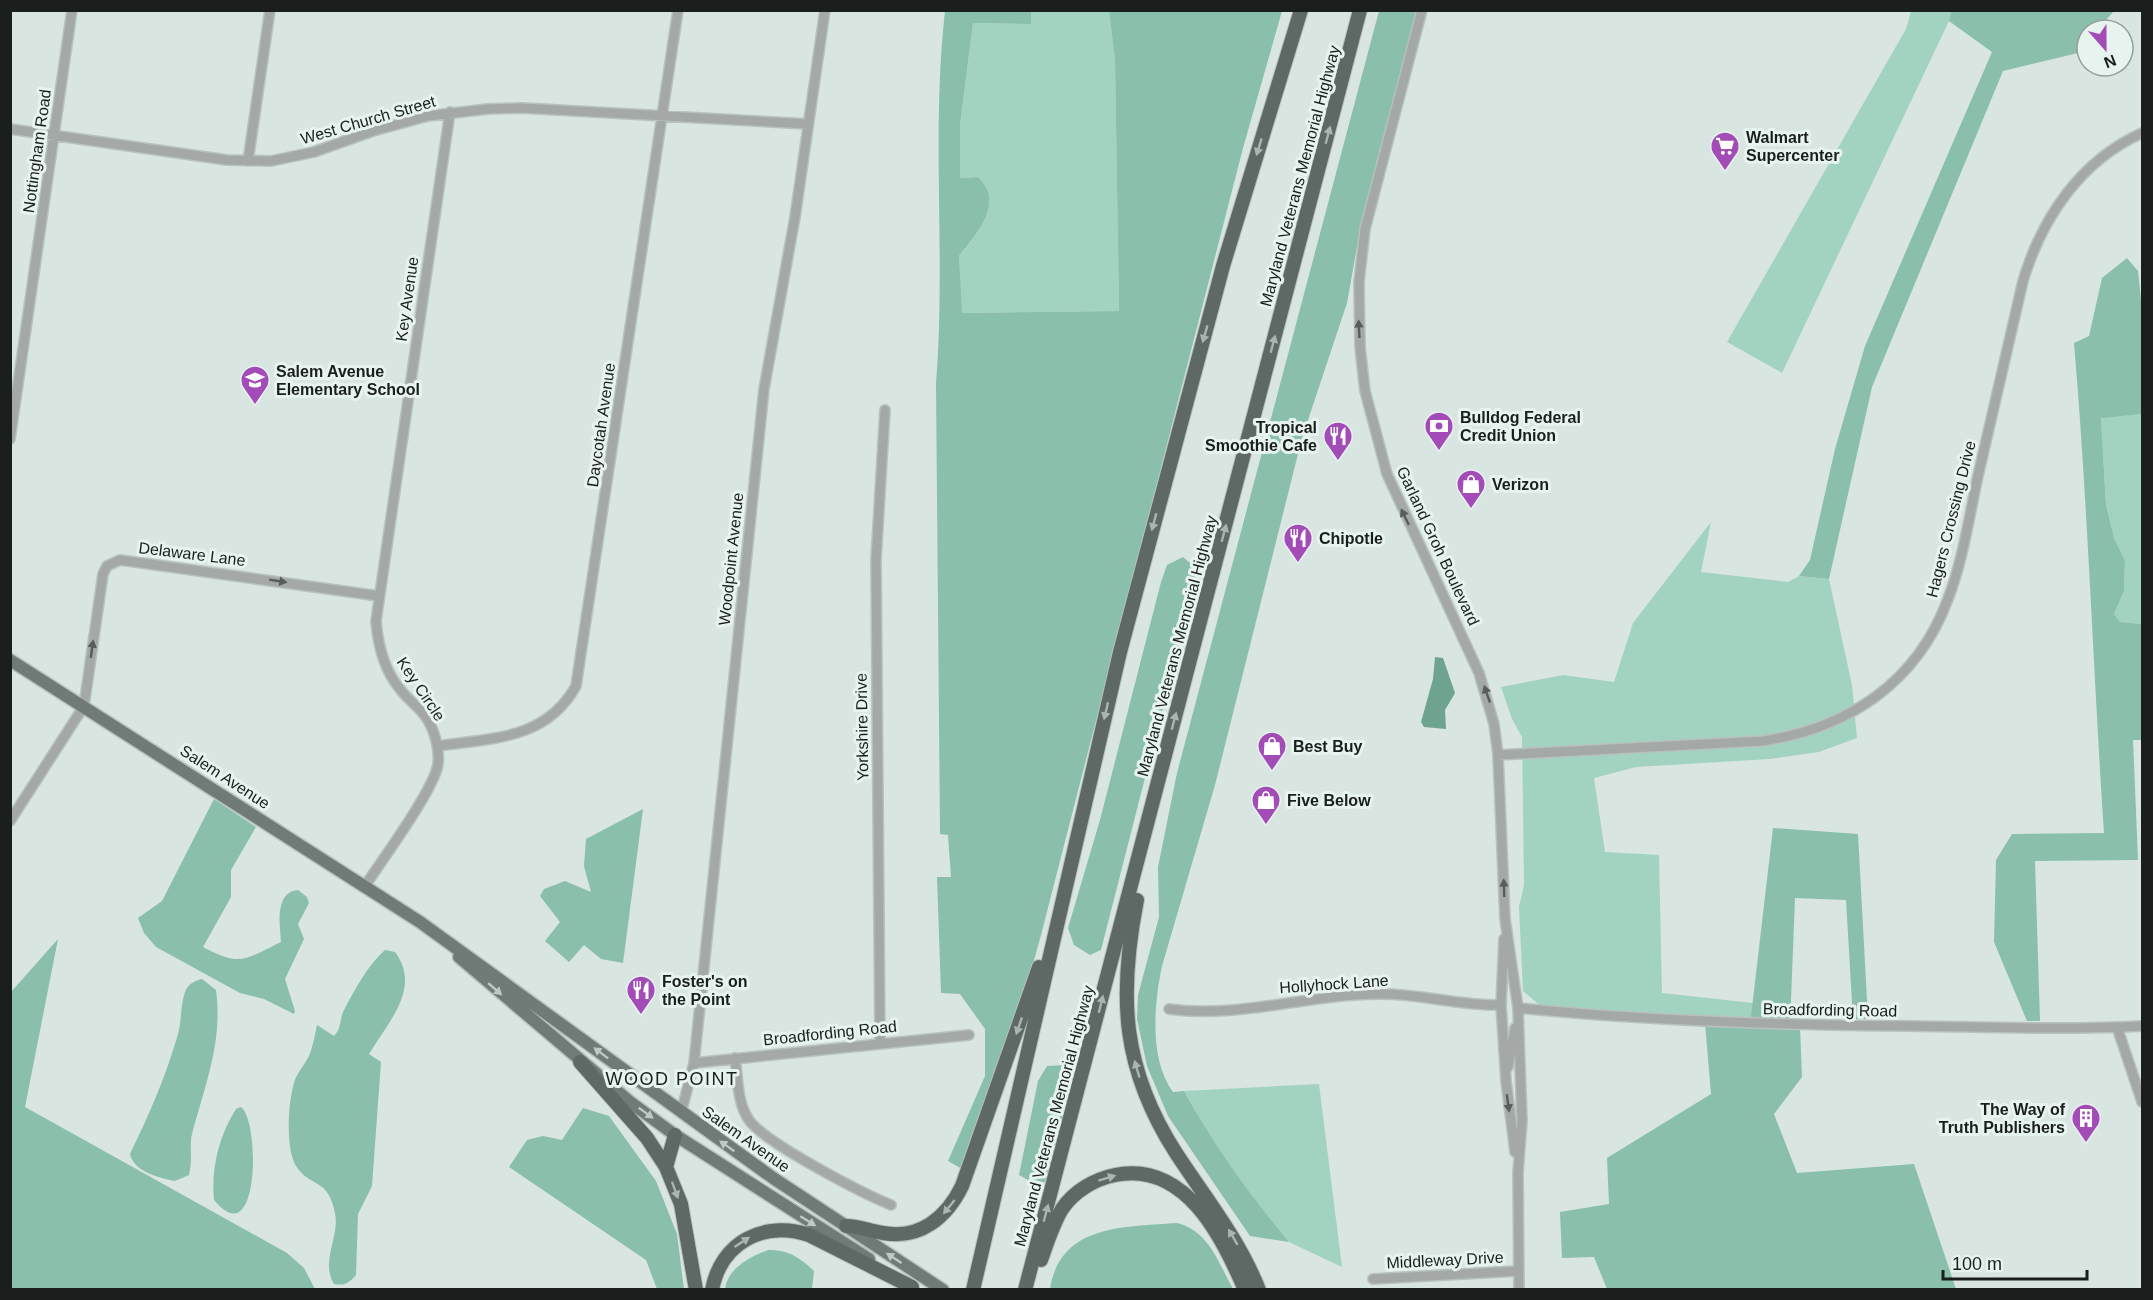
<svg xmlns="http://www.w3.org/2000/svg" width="2153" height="1300" font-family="Helvetica,sans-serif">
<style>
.green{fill:#a2d3c1}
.forest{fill:#89bfab}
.water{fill:#6ea390}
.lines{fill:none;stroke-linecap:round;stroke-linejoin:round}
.minor-casing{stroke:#b7c1bd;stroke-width:12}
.major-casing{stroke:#b7c1bd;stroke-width:15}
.highway-casing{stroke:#b7c1bd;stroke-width:16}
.minor{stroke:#a4a9a7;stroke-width:9}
.major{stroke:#707a76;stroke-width:12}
.highway{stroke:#5e6965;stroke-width:14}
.oneway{fill:#a9b5b0}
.oneway2{fill:#585d5b}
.oneway3{fill:#bdc9c4}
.labels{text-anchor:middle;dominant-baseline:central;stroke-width:6;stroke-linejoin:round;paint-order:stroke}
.street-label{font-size:16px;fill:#1a1f1d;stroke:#e6f3ee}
.poi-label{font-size:16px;font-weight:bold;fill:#1a1f1d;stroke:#e6f3ee;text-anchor:start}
.neighbourhood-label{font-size:18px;letter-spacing:1.5px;fill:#1a1f1d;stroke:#e6f3ee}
</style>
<rect width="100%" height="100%" fill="#d9e5e0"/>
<!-- green -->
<path class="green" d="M1031,11H1109L1115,60L1119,311L961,313L959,256C978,234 1005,202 978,177L960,178V125L973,23L1031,24Z
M1911,11H1951L1949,21L1782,373L1727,342L1906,29Z
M2142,414V624L2120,622L2114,614L2124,591L2125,561L2114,538L2106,505L2101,417Z
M1711,522L1701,572L1788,582L1799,576L1829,579L1852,685L1857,738L1819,752L1770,759L1636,767L1594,778L1605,852L1659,855L1662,993L1753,1003L1750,1025L1551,1015L1523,991L1519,907L1524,885L1522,737L1512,719L1501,687L1563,675L1614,682L1633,623Z
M1319,1084L1342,1267L1289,1242L1245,1190L1213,1142L1184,1091Z"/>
<!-- forest -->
<path class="forest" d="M945,11H1031V24L973,23L960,125V178L978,177C1005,202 978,233 959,256L962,313L1119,311L1115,60L1109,11H1282L1243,148L1041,935L1015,1028L964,1170L948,1161L985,1076V1029L960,994L941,993L937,877H951L948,835L940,834L936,384C946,259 931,134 945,11Z
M1379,11H1416L1357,247L1347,303L1302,438L1215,785L1162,966C1154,1004 1149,1060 1173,1092L1184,1091C1215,1147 1248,1193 1289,1242L1250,1236L1168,1116L1147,1066L1137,1019L1138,995L1159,917L1158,867L1177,773Z
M1951,11H2114L2097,30H2087V42L2078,53L2003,71L1872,387L1829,579L1799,576L1810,560L1835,449L1865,346L1992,52L1949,21Z
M2127,258L2138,271L2142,309V414L2101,418L2106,505L2114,538L2125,561L2124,591L2114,614L2120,622L2142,624V740H2133L2138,860L2035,861L2040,1021H2027L1994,942L1996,860L2012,834L2104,833C2093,670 2088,506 2074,343L2089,336L2102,278Z
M1183,557L1196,568L1194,586L1101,950L1090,955L1074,945L1068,928L1100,820L1161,582L1167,565Z
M214,799L256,827L231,870V897L203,947C241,967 244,960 281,942C280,926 274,892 298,890L307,897L309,903L298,924L304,939L285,979L295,1011L294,1014L264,999L240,993L156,947L144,933L138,918L162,901Z
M643,809L623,963L601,959L584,945L569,962L545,941L560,922L540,896L544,889L565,881L591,892L584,866L586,839Z
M1773,828L1858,834L1868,1019H1853L1846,900L1795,898L1790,1026L1800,1027L1802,1077L1774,1114L1797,1173L1914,1164L1956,1289H1607L1594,1257L1562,1258L1560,1212L1609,1204L1607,1158L1711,1094L1705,1023L1750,1025Z
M58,939L25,1107L287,1253L304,1268L315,1289H11V992Z
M385,950L395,952C422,988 388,1022 369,1054L381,1062L372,1186L358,1214L356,1275C349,1283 345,1286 334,1284C320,1260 340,1238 335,1213C328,1177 310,1188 296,1166C285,1148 288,1100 295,1080C298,1072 305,1064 309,1056C313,1046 315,1035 317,1025L334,1036C342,1028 339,1020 344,1010C355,989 368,965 385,950Z
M202,979L216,990C223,1042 205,1085 192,1134C189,1146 193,1160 189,1175L175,1181C160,1178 134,1172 130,1154C149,1115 166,1076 178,1034C182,1020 180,1006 185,992C188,984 194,981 202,979Z
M1065,1065L1072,1081L1045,1182L1037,1185L1019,1175L1038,1081L1047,1066Z
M241,1107C260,1120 260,1256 214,1200C211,1168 219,1136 236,1109Z
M583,1108L609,1116L656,1181L677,1234L684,1289H657L646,1260L509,1167L527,1140L543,1136L562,1140Z
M1177,1223C1209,1231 1218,1262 1233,1289H1050C1060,1224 1125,1227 1177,1223Z
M768,1250C789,1250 799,1257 814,1271L812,1289H725C728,1268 750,1257 768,1250Z"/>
<!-- water -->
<path class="water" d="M1435,657L1443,658L1455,693L1445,710L1446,729L1424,727L1421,722L1433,679Z"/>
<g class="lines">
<!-- minor casing -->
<g class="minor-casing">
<path id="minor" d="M1422,10L1365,229L1359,282L1360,347L1365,391L1387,474L1479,673L1494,724L1498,755L1505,919L1518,1008L1522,1121L1518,1172L1519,1290
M10,129L227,160L271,161L314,152L373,131L428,116L487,109L522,108L808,124
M248,161L270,10
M10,439L72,10
M437,746C492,738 546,740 576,686L678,10
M1498,755L1763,741C1848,728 1917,683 1948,599C1963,560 1969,517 1978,476C1993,411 2008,346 2023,281C2042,218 2080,161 2142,133
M10,821L84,706L103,574L107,566L120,560L379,596
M365,886C382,860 434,790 438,764C440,749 434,728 425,716C418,706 407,699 400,689C384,670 378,646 376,621L450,112
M1504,939L1501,1005L1506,1081L1515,1152
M1518,1008C1648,1021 1779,1025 1910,1026C1987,1027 2065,1030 2142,1026
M1169,1009C1238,1019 1309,994 1378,994C1419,993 1459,1006 1501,1005
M2117,1027L2142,1102
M880,1044L876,559L885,410
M735,1058C738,1078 737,1103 749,1120C765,1143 862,1193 891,1205
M694,1063L969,1035
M1508,1067L1515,1028
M681,1113L694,1063L764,389L795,217L825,10
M1373,1279L1518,1271"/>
</g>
<!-- major casing -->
<g class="major-casing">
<path id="major" d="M10,660L420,922L773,1178L943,1290
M459,957L630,1102L675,1135L869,1259"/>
</g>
<!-- highway casing -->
<g class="highway-casing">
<path id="highway" d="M1137,900C1118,997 1122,1069 1176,1153C1206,1199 1239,1239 1259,1290
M580,1062L647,1138L666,1167
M675,1135L666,1167L681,1204L696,1290
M846,1226C860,1226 869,1231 883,1233C920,1240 947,1217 962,1186L1039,967
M1041,1260C1047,1243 1053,1224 1062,1209C1074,1191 1095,1179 1115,1175C1185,1161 1222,1236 1245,1290
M712,1290C721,1242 764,1220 809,1235L912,1287
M973,1290L1120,652L1223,266L1301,10
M1025,1290L1360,10"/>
</g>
<!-- minor -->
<use href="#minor" class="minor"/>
<!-- major -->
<use href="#major" class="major"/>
<!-- highway -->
<use href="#highway" class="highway"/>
</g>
<!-- one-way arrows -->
<defs><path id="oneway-solid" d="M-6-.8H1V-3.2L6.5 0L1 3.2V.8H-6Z" transform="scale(1.5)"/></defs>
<g class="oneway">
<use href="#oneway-solid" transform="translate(1328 135) rotate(-75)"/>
<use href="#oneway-solid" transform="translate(1259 147) rotate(107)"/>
<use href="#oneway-solid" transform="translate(1205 334) rotate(106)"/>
<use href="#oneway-solid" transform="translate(1273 344) rotate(-75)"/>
<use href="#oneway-solid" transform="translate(1154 522) rotate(105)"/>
<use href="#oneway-solid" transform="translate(1224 533) rotate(-75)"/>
<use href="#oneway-solid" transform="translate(1106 711) rotate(103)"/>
<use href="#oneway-solid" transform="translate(1174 721) rotate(-75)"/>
<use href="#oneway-solid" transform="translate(1101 1004) rotate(-76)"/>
<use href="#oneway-solid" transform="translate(1019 1026) rotate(109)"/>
<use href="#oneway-solid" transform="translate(1137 1069) rotate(-106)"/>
<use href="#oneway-solid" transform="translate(1107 1178) rotate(-17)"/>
<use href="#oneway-solid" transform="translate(675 1190) rotate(70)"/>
<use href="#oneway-solid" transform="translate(949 1207) rotate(129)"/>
<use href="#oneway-solid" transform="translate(1046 1213) rotate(-75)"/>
<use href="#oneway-solid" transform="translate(1233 1237) rotate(-120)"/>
<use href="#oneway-solid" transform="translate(742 1242) rotate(-33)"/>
</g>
<g class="oneway2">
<use href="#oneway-solid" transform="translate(1359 329) rotate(-93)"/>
<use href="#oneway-solid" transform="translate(1405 517) rotate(-116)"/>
<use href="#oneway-solid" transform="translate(278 581) rotate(9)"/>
<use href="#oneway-solid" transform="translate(92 649) rotate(-82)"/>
<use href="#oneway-solid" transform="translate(1487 694) rotate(-109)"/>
<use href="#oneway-solid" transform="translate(1504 888) rotate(-92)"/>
<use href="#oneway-solid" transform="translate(1508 1103) rotate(82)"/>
</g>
<g class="oneway3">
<use href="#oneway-solid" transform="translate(495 989) rotate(41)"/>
<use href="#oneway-solid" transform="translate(601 1053) rotate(-143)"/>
<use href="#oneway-solid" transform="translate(646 1113) rotate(36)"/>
<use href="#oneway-solid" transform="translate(727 1146) rotate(-145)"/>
<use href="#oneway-solid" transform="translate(808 1221) rotate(32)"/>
<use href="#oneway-solid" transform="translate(894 1258) rotate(-147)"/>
</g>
<!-- icons -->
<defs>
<g id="supermarket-pin" transform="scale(1.5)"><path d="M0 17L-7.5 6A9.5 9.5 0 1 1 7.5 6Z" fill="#a34bb7" stroke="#e6f3ee"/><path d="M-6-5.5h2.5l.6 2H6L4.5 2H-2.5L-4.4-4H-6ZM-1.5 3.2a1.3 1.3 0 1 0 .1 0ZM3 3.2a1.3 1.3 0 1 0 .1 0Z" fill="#fff"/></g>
<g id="school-pin" transform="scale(1.5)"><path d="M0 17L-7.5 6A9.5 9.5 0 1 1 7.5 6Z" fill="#a34bb7" stroke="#e6f3ee"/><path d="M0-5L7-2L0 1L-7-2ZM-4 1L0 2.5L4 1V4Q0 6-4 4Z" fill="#fff"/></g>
<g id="bank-pin" transform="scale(1.5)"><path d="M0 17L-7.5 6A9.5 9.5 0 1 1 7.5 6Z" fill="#a34bb7" stroke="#e6f3ee"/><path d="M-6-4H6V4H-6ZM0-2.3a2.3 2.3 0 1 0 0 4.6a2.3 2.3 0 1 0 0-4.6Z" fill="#fff"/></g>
<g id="restaurant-pin" transform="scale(1.5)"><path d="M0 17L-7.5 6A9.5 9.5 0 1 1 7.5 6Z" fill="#a34bb7" stroke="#e6f3ee"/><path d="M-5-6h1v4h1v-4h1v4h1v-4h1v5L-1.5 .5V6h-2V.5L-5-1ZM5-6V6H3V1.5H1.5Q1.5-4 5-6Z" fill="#fff"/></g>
<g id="shop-pin" transform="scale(1.5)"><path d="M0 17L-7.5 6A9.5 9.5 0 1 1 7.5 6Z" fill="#a34bb7" stroke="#e6f3ee"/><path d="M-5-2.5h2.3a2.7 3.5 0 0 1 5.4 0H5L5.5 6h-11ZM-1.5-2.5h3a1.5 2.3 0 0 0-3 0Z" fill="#fff"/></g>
<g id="building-pin" transform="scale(1.5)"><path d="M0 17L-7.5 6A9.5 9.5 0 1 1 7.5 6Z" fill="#a34bb7" stroke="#e6f3ee"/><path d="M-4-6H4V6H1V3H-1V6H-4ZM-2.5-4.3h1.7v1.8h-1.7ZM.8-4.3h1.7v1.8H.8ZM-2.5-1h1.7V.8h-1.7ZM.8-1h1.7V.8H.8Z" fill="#fff"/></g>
</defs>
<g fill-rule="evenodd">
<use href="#supermarket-pin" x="1725" y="146"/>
<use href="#school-pin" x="255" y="380"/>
<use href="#bank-pin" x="1439" y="426"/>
<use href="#restaurant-pin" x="1338" y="436"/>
<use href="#shop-pin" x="1471" y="484"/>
<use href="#restaurant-pin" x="1298" y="538"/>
<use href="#shop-pin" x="1272" y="746"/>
<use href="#shop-pin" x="1266" y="800"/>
<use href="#restaurant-pin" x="641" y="990"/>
<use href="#building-pin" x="2086" y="1118"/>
</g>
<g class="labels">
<!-- street labels -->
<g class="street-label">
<text transform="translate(368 120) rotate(-16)">West Church Street</text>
<text transform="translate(37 151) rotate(-82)">Nottingham Road</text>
<text transform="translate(1300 176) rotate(-75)">Maryland Veterans Memorial Highway</text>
<text transform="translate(407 299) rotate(-82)">Key Avenue</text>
<text transform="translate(601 425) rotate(-82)">Daycotah Avenue</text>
<text transform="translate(1951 519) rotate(-76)">Hagers Crossing Drive</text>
<text transform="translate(1438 546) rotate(65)">Garland Groh Boulevard</text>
<text transform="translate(192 554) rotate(7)">Delaware Lane</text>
<text transform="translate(731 559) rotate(-84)">Woodpoint Avenue</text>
<text transform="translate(1177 646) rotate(-75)">Maryland Veterans Memorial Highway</text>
<text transform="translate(421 689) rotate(56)">Key Circle</text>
<text transform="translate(862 727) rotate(-91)">Yorkshire Drive</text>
<text transform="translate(225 777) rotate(33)">Salem Avenue</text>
<text transform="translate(1334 984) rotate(-4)">Hollyhock Lane</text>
<text transform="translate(1830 1010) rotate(1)">Broadfording Road</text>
<text transform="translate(830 1033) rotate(-6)">Broadfording Road</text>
<text transform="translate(1054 1116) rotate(-75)">Maryland Veterans Memorial Highway</text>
<text transform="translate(746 1139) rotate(35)">Salem Avenue</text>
<text transform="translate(1445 1260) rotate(-3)">Middleway Drive</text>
</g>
<!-- poi labels -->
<g class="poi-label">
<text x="1746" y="137">Walmart<tspan x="1746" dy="18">Supercenter</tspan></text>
<text x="276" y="371">Salem Avenue<tspan x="276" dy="18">Elementary School</tspan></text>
<text x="1460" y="417">Bulldog Federal<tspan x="1460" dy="18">Credit Union</tspan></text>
<text x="1317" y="427" text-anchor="end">Tropical<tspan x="1317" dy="18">Smoothie Cafe</tspan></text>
<text x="1492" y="484">Verizon</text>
<text x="1319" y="538">Chipotle</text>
<text x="1293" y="746">Best Buy</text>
<text x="1287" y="800">Five Below</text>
<text x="662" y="981">Foster's on<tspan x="662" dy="18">the Point</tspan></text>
<text x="2065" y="1109" text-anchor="end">The Way of<tspan x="2065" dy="18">Truth Publishers</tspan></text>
</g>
<!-- neighbourhood labels -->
<g class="neighbourhood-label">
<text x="672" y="1079">WOOD POINT</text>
</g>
</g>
<!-- border -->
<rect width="2153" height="1300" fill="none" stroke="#1a1f1d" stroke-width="24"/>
<!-- north arrow -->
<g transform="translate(2105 48) rotate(159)"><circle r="28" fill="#e6f3ee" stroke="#949e9a" stroke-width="1.5"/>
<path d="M0-4.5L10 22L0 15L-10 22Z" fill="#a34bb7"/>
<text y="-9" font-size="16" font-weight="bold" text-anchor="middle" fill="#1a1f1d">N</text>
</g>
<!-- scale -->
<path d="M1943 1270v9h144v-9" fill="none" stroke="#1a1f1d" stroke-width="3"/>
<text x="1952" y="1270" font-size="18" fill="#1a1f1d" stroke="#e6f3ee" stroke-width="4.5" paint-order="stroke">100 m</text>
</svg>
